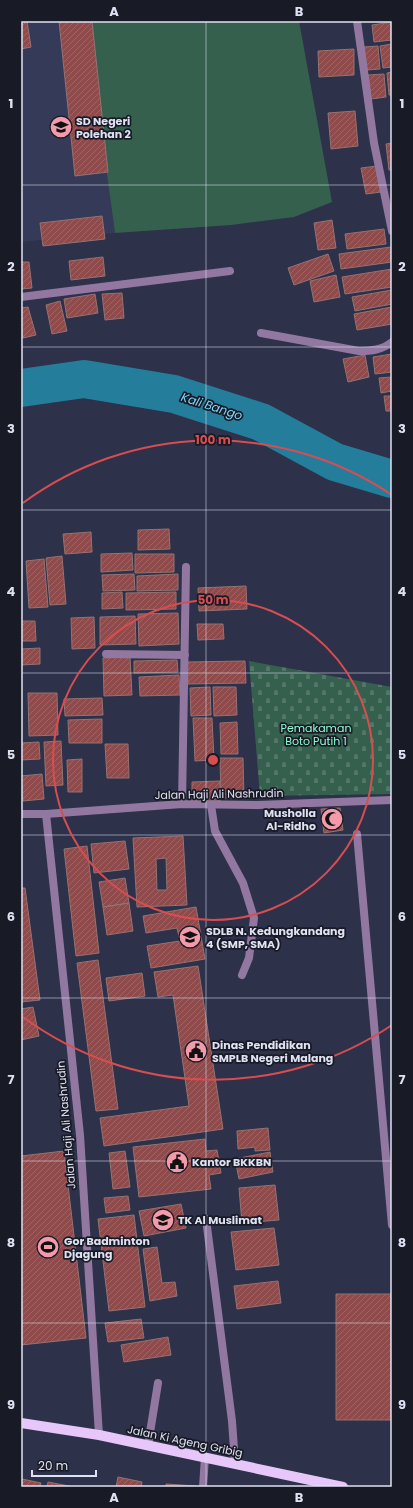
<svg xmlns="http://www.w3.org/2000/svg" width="413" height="1508" font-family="Poppins,sans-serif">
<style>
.built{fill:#353a58}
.green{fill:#35604e}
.cemetery{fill:url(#cemetery-stones)}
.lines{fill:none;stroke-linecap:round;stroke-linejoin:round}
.river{stroke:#247d9a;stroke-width:38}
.building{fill:url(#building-hatch);stroke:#947372;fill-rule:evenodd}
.service{stroke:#9278a1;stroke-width:8}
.minor{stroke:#9278a1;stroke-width:8}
.primary{stroke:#e7c6f9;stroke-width:10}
.grid{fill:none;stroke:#dfe2f2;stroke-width:1;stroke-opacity:0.55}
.ring{fill:none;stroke:#d84d50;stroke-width:2}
.labels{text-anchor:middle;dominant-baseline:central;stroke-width:3.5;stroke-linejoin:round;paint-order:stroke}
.poi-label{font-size:11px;font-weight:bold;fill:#dfe2f2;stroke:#181a25;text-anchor:start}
.park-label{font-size:11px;fill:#8ffecf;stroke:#181a25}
.street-label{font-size:11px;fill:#dfe2f2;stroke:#181a25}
.water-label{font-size:12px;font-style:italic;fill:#7dd6f8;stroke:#181a25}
.centre{fill:#d84d50;stroke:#181a25;stroke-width:2}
.ring-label{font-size:12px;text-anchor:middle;font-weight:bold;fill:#d84d50;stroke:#181a25;stroke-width:3.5;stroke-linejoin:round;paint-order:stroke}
.neatline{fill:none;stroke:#dfe2f2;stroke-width:1.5}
.grid-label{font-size:13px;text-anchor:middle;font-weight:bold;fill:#dfe2f2}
</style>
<defs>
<pattern id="cemetery-stones" width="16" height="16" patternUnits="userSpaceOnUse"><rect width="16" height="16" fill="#35604e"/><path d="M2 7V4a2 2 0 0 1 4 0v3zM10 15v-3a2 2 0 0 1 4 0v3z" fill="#527668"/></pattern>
<pattern id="building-hatch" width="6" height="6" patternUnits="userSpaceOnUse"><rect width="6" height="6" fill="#8f4a4b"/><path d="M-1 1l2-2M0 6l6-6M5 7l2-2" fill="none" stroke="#9e6465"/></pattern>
</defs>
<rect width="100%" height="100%" fill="#2d3149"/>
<!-- built -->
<path class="built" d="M21,21H86L115,233L21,242Z"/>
<!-- green -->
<path class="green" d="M86,21H299L332,202L294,217L231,225L115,233Z"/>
<!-- cemetery -->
<path class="cemetery" d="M249,661L392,687V794L260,796Z"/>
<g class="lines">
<!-- river -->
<path class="river" d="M21,388L84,379L174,394L261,422L335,462L392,479"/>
</g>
<!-- building -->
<path class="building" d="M21,21H27L31,47L21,49Z
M59,21H92L108,172L75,176Z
M392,22V40L374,42L372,25Z
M392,44V67L383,68L380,46Z
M378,46L380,69L367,70L364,47Z
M354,49V75L319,77L318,51Z
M392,72V95H389L387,73Z
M384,74L386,97L371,99L368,75Z
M355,111L358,146L331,149L328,113Z
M392,143V170H389L386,144Z
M377,166L381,192L366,194L361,168Z
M102,216L105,239L43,246L40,223Z
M332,220L336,248L318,250L314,223Z
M384,229L386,244L347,249L345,234Z
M391,247L392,262L341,269L339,254Z
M328,254L334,271L294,285L288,268Z
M103,257L105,276L71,280L69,261Z
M21,262H29L32,288L21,289Z
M392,269V287L345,294L342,277Z
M336,275L340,297L314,302L310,281Z
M392,290V304L355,311L352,297Z
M122,293L124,318L105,320L102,294Z
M95,294L98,313L67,318L64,299Z
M60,301L67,331L52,334L46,305Z
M28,307L36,335L23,338L21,330V308Z
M392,307V324L357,330L354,314Z
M392,354V372L375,374L373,357Z
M365,355L369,377L348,382L343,359Z
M392,377V391L381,393L379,378Z
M384,396H392V411H386Z
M169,529L170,549L138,550V530Z
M91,532L92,552L65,554L63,534Z
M132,553L133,570L101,572V554Z
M135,554H174V572L135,573Z
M62,556L66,604L50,605L46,558Z
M44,559L48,607L29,608L26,561Z
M134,574L135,590L103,591L102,575Z
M178,574V590L137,591V576Z
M246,586L247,609L199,611L198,588Z
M122,592L123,608L102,609V593Z
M176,592V609L126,610V593Z
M178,613L179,644L139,646L138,614Z
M135,616L136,644L100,645V617Z
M94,617L95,648L72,649L71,618Z
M21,621H35L36,641H21Z
M197,624H223L224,639L198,640Z
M40,648V664L21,665V649Z
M130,657L132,695L104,696L103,658Z
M177,660L178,672L134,673V661Z
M245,661L246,683L188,684L187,662Z
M179,675L180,695L140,696L139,677Z
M210,687L211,715L191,716L190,688Z
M213,687H236L237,715L214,716Z
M28,693H57L58,735L29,736Z
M102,698L103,715L65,716L64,699Z
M193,718H212L214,760L195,761Z
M102,719V743H69L68,720Z
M237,722L238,754H221L220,723Z
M61,741L63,785L46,786L44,742Z
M39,742L40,759L21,760V743Z
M105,744H128L129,778H107Z
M220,758H243L244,798H221Z
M82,759V792H68L67,760Z
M42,774L44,799L23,801L21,776Z
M220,781V801L192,802V782Z
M340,808L343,830L324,833L321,809Z
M183,836L187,905L137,907L133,838ZM166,858L167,890H157L156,859Z
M125,841L129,869L94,873L91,844Z
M87,846L99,953L76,956L64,849Z
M125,878L129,903L103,907L99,882Z
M21,888H25L40,1000L21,1002Z
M129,903L133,931L107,935L103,907Z
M196,907L205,959L151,968L147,946L180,941L177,928L146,933L143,916Z
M98,960L118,1109L96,1111L77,963Z
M198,966L223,1129L104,1146L100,1118L189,1106L173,995L158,997L154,972Z
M142,973L145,996L109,1001L106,978Z
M33,1007L39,1036L21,1040V1009Z
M268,1128L270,1150L255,1151V1147L238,1149L237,1131Z
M205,1139L206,1151L217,1150L221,1173L209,1175L211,1189L139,1197L133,1147Z
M64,1151L86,1338L21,1345V1156Z
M125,1151L130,1187L113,1189L109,1153Z
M270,1152L273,1172L239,1179L235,1159Z
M275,1185L279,1220L242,1223L239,1188Z
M128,1196L130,1210L106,1213L104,1198Z
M181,1204L186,1228L144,1236L139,1211Z
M134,1215L145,1307L109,1311L98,1219Z
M274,1228L279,1265L236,1270L231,1232Z
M157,1247L162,1283L175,1282L177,1296L150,1301L143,1249Z
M278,1281L281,1303L237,1309L234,1286Z
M336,1294H391L392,1420H336Z
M141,1319L144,1338L108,1342L105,1323Z
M168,1337L171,1355L124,1362L121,1345Z
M118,1477L142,1482L141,1487H116Z
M22,1479L41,1483L40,1487H21Z
M48,1482L74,1487H47Z
M166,1484L196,1486V1487H166Z"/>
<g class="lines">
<!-- service -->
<path class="service" d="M211,805L215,831L243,883L254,918L249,958L242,975
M148,1445L158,1383"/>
<!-- minor -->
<path class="minor" d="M357,21L374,143L392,231
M21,297L230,271
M261,333L359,351C371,351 382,350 392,342
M106,654L185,655
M182,804L186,567
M21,814H46L182,804L258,805L392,800
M46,814L80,1135L99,1435
M357,834L392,1225
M206,1219L232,1421L235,1463
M203,1487L205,1457"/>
<!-- primary -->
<path class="primary" d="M21,1423L99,1435L343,1487"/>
</g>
<!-- grid -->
<path class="grid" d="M206,21V1487M21,185H392M21,347H392M21,510H392M21,673H392M21,835H392M21,998H392M21,1161H392M21,1323H392"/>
<!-- distance rings -->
<g class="ring">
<circle cx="213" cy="760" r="160"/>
<path d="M392 1025A320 320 0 0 1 23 1017M23 503A320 320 0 0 1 392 495"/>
</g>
<!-- icons -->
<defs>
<g id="school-disc" transform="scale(1.15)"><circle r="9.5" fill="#f39aab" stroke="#181a25"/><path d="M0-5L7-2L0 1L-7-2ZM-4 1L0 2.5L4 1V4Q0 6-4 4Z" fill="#111"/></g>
<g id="mosque-disc" transform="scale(1.15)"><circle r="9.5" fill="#f39aab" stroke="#181a25"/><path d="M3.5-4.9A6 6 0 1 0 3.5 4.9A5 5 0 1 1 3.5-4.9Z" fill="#111"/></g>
<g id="civic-disc" transform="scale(1.15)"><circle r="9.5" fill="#f39aab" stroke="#181a25"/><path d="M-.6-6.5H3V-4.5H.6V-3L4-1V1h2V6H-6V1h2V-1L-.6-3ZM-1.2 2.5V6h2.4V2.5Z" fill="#111"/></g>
<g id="stadium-disc" transform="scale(1.15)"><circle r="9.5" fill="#f39aab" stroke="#181a25"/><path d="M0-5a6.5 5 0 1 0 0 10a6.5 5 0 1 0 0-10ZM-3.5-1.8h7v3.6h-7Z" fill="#111"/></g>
</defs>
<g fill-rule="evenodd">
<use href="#school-disc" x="61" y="127"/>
<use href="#mosque-disc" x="332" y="819"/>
<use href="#school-disc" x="190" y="937"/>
<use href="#civic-disc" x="196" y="1051"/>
<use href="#civic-disc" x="177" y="1162"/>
<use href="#school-disc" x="163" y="1220"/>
<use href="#stadium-disc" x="48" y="1247"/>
</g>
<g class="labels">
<!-- poi labels -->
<g class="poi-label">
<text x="76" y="121">SD Negeri<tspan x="76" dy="13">Polehan 2</tspan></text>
<text x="316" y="813" text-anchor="end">Musholla<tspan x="316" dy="13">Al-Ridho</tspan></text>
<text x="206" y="931">SDLB N. Kedungkandang<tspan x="206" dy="13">4 (SMP, SMA)</tspan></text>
<text x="212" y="1045">Dinas Pendidikan<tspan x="212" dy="13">SMPLB Negeri Malang</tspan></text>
<text x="192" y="1162">Kantor BKKBN</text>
<text x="178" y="1220">TK Al Muslimat</text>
<text x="64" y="1241">Gor Badminton<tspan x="64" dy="13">Djagung</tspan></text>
</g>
<!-- park labels -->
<g class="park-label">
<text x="316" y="728">Pemakaman<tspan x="316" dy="13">Boto Putih 1</tspan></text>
</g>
<!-- street labels -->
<g class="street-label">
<text transform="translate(219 794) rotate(-1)">Jalan Haji Ali Nashrudin</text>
<text transform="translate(66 1125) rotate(-95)">Jalan Haji Ali Nashrudin</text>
<text transform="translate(185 1441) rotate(12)">Jalan Ki Ageng Gribig</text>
</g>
<!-- water labels -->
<g class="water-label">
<text transform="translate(212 406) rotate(18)">Kali Bango</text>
</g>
</g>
<circle cx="213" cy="760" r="6" class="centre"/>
<g class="ring-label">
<text x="213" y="444">100 m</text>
<text x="213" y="604">50 m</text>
</g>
<!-- border -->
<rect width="413" height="1508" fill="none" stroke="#181a25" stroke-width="44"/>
<!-- scale -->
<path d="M32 1470v6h64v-6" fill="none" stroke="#dfe2f2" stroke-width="2"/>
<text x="38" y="1470" font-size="12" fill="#dfe2f2" stroke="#181a25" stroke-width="3" paint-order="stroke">20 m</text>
<rect x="22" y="22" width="369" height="1464" class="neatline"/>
<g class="grid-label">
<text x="114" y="16">A</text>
<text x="299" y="16">B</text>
<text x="11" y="108">1</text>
<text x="402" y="108">1</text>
<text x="11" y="271">2</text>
<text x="402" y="271">2</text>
<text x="11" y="433">3</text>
<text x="402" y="433">3</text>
<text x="11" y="596">4</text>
<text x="402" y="596">4</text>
<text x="11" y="759">5</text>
<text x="402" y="759">5</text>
<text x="11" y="921">6</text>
<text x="402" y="921">6</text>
<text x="11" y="1084">7</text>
<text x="402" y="1084">7</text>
<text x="11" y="1247">8</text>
<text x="402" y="1247">8</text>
<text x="11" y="1409">9</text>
<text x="402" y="1409">9</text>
<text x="114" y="1502">A</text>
<text x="299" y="1502">B</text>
</g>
</svg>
